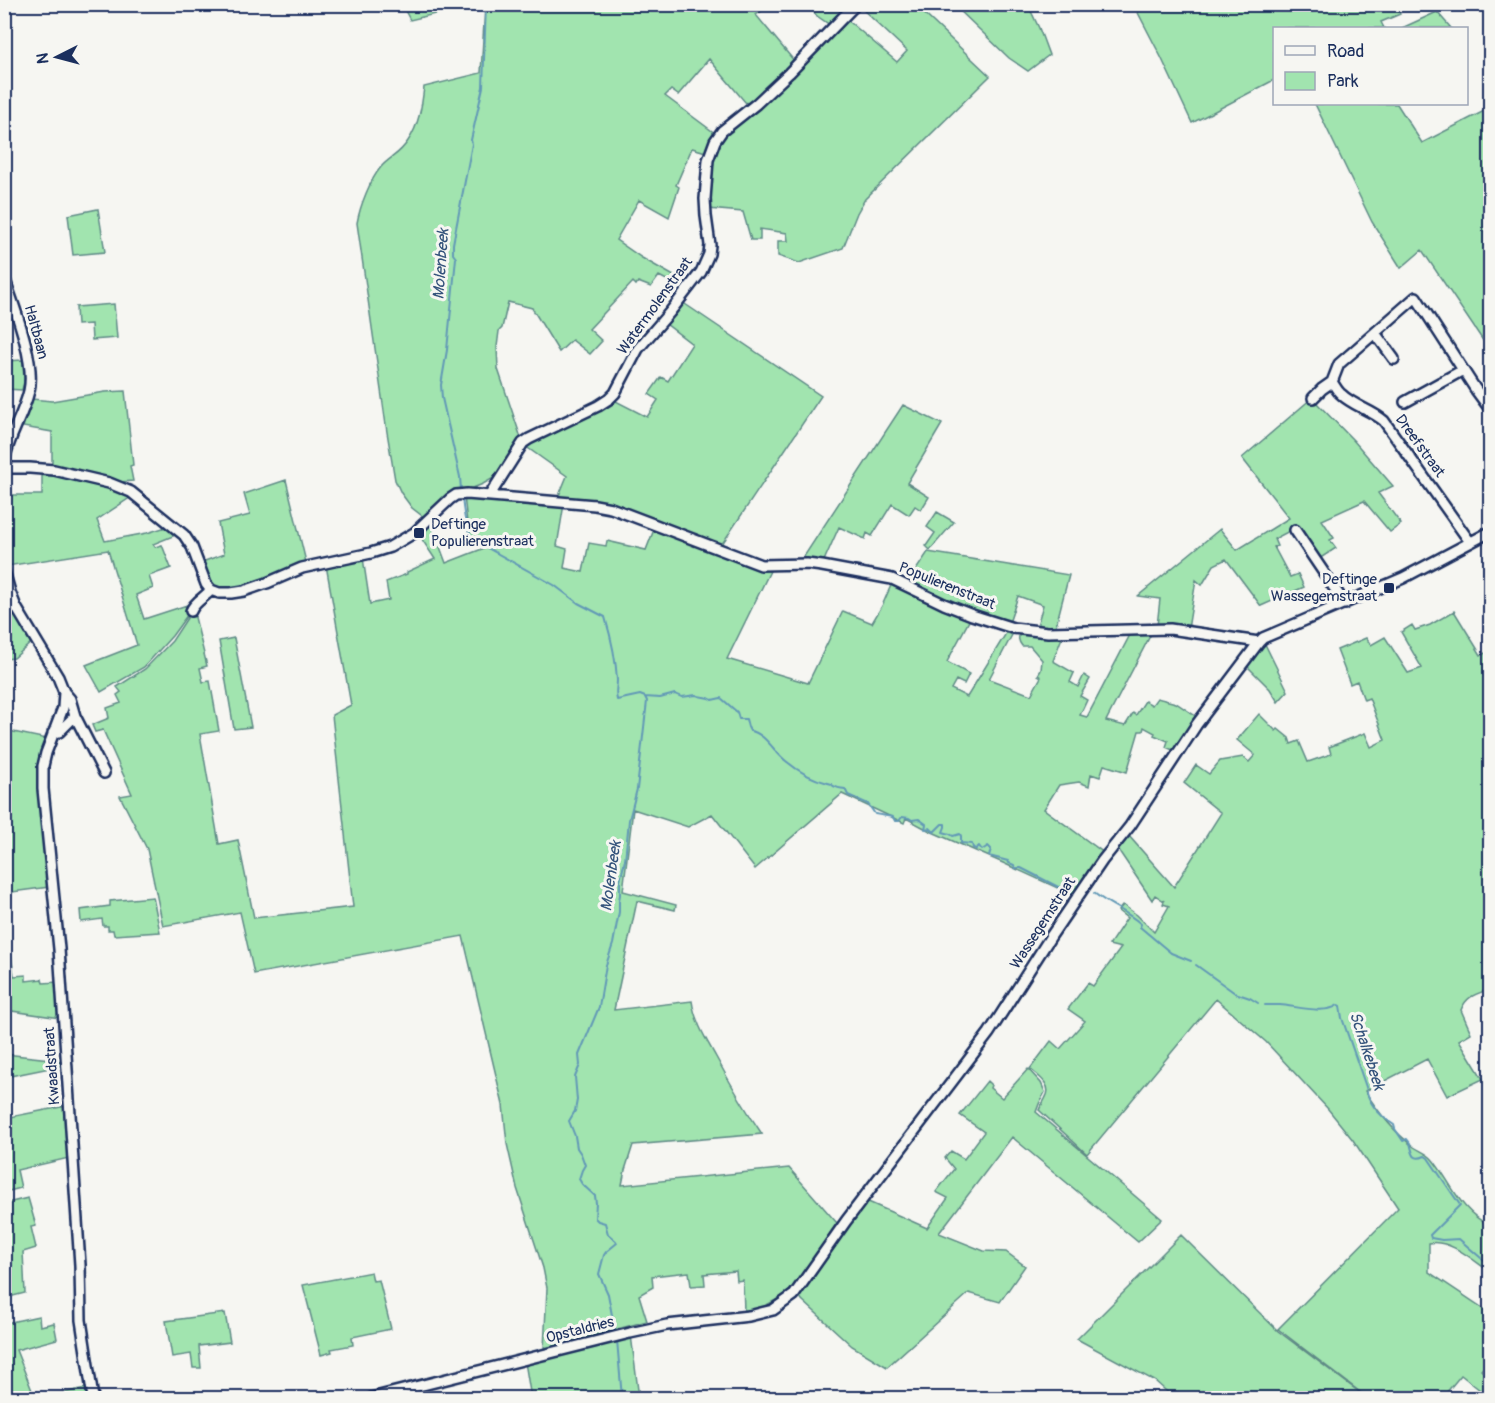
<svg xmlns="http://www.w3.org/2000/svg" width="1495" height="1403" font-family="Pangolin,sans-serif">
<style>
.green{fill:#a1e4af;stroke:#5e8a86;stroke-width:1.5}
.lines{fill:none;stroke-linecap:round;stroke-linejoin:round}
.stream{stroke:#6299b6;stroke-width:2}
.minor-casing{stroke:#1b2f5e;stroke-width:14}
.minor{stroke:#f6f6f2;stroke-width:9}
.poi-dot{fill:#1b2f5e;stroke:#f6f6f2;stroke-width:2}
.labels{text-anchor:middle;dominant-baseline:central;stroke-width:6;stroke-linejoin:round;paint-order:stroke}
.street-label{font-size:15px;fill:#1b2f5e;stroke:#f6f6f2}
.poi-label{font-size:15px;fill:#1b2f5e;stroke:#f6f6f2;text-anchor:start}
.water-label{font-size:16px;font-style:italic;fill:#33527b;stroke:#f6f6f2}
</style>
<rect width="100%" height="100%" fill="#f6f6f2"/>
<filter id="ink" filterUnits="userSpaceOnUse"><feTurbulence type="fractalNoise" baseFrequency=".0167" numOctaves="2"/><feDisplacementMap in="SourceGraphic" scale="12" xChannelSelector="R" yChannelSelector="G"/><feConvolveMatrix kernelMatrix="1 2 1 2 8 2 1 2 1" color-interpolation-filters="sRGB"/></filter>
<g filter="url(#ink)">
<!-- green -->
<path class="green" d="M848,4L850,6L830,25L817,16L808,5Z
M1396,4L1400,14L1381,22L1384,28H1274V80L1192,123L1161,57L1134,5Z
M402,5H473L410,20Z
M485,5H770L756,15L795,62L749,104L745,102L709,59L678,95L671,90L665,96L716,134L706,152L692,148L676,185L679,187L669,217L639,200L616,240L642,258L688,284L669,309L667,307L682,288L659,276L651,287L638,282L636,285L633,282L589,329L602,341L590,354L572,340L559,352L532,308L508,302L502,328L499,331L497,347L498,369L521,438L503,468L492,479L483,484L468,490L425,518L412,508L401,493L395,480L387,432L357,223C360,206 370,180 381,167C390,157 400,154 408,141C419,125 422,105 424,87L481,73Z
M860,5H915L990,76L865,199L857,213L843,248L799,263L778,256V241H788L787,233L760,229V240H751L743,212L708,209L711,160L723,133L845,18L897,62L907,51L859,6Z
M954,5H1028L1039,28L1049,55L1028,71L1009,58Z
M1437,12L1451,28H1402Z
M1315,104H1397L1422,143L1490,108V351L1422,250L1401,268L1372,222Z
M98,209L105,252L73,255L68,215Z
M682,302L821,396L720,547L654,520L558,498L567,476L525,446L530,442L614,400L647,417L658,400L649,394L661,377L668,381L692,344L666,324Z
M114,304L117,338L92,340L91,324L77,325L76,307Z
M23,360L24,382L22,390L5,389V361Z
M125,391L133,465L130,466L133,481L119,482L52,467V432L23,427L32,399L52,401L105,392Z
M1312,398L1354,441L1393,486L1378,493L1401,524L1390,532L1364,501L1322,520L1334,538L1330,540L1336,548L1319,559L1295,528L1274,539L1277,546L1274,547L1290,577L1298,574L1304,587L1261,606L1226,559L1214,565L1202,585L1196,580L1188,629L1157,626L1160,599L1138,596L1220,529L1237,550L1289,518L1242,458Z
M903,405L942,424L907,483L929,497L921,510L915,506L909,515L892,504L872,536L867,533L865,539L839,527L823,563L801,561Z
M42,471L120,490L131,497L97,520L105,541L147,533L169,526L178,534L153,544L155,547L162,545L171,568L149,576L153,588L136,595L144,619L187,605L188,614L172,636L144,667L101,692L86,665L137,645L108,550L7,566L4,542V495H42Z
M286,480L306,562C288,571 228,601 211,584C206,578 204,569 202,562L224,554L218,523L250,515L244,494Z
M464,496L564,504L557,546L567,549L564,568L583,572L589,543L606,546L607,541L646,550L655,527L771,569L727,659L808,683L843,611L872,623L882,606L892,583L971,617L947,662L969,674L964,684L956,680L951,689L967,697L1008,630L1014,631L989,679L1031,695L1041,677L1038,675L1041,670L1042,660L1030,646H1022C1018,641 1018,638 1020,632L1063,635L1053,661L1074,673L1070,682L1078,687L1084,675L1090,679L1080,696L1087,700L1080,715L1087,717L1131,633L1152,632L1106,721L1125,726L1133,713L1136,715L1145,701L1152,705L1157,698L1176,703L1197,717L1175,751L1166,747L1168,741L1154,735L1155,733L1144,727L1143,731H1139L1127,772L1104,765L1100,777L1091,774L1089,786L1079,782L1059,785L1044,809L1104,853L1073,895L1003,863L930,831L906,818L904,823L842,794L755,869L712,814L688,827L633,809L623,891L676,905L675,910L637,901L614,1010L692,1001C695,1022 706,1039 716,1057C730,1083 745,1109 762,1134L633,1145L625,1170L622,1185L789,1168L837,1223L795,1285L785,1295L763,1307L744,1312L743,1280L737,1281L736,1271L704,1274L705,1285L691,1286L689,1272L652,1276L653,1287L639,1295L647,1321L544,1349L547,1288L543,1268L517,1188L507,1144L503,1105L463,936L254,974L240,912L163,926L147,849L120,796L132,794L103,730L95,732L92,725L109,718L107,708L121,703L117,695L121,692L117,687L145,669L172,641L193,609L207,666L200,668L203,682L210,681L219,731L200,734L219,844L238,840L254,918L353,907L332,715L351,705L326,565L363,558L370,604L389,600L386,582L407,574V572L435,559L423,541L420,532L431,523L446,563L487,547L475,539L468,531Z
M937,512L954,522L930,550L926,546L935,533L927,527Z
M928,552L1069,575L1055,629H1036L1043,605L1018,596L1009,623L957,607L908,582Z
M4,584L33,641L14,658L5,659Z
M1454,611L1481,655L1490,651V989C1477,994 1467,995 1461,1010L1471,1033L1459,1040L1483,1079L1447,1096L1427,1059L1365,1091C1378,1112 1394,1132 1414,1147C1420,1151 1429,1154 1433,1160C1454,1186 1458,1209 1490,1226V1272C1473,1260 1450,1239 1429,1243V1272L1490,1313V1361L1481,1370L1490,1379V1398L1461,1375L1446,1393L1451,1398H1368L1278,1329L1398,1208L1353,1140L1328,1109L1266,1042L1216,999L1087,1154L1039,1110C1041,1105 1044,1102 1046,1097C1053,1085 1038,1076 1030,1069L1051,1041L1060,1049L1085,1021L1068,1009L1088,983L1093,986L1121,948L1109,945L1127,918L1118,911L1123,905L1137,915L1154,932L1169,906L1163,904L1164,901L1155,895L1152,900L1117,848L1128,835L1174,887L1221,813L1184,783L1196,765L1209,774L1220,761L1243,757L1249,762L1255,755L1237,740L1259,714L1276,731L1278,729L1289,738L1291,744L1299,741L1308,762L1331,754L1329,747L1365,733L1371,747L1385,740L1369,698L1364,700L1357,681L1350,684L1337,650L1366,638L1371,645L1385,637L1408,673L1422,668L1401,632L1412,625L1415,630L1430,625Z
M234,638L251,727L234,729L219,641Z
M1264,642L1288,691L1278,702L1270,689L1246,665Z
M4,730L47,739L39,765L38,777L49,887L5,893Z
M153,897L160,932L114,935L113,930H108V926H103L102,919L81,922L80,910L110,906V901Z
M11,954L14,976L26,975V981L42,979L43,983L58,982L61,1018L5,1010L4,955Z
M5,1054L59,1060L60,1066L5,1077Z
M1028,1069L1041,1083L1045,1092L1039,1104L1036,1112L1162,1219L1138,1242L1012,1137L939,1233L984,1251L1006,1252L1025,1266L1000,1302L969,1293L887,1367L852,1346L802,1300L799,1295C822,1264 843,1232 866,1201L927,1228L948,1198L936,1192L954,1169L945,1158L951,1151L964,1159L984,1132L960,1115L987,1081L991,1085L990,1088L1002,1098Z
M66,1106L69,1158L17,1170L21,1188L5,1192V1118Z
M4,1195L7,1203L28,1198L36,1226L31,1227L36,1248L23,1252L25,1293L5,1298Z
M1181,1235L1278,1331L1367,1398H1174L1155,1381L1077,1339Z
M371,1272L373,1281L379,1280L391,1329L352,1337L353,1345L331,1349L332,1352L321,1355L303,1285Z
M225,1313L230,1342L199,1346L201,1368H193L191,1354L172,1357L166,1321Z
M39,1316L40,1326L54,1323L57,1339L16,1350L35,1398H5V1321L6,1323Z
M631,1335L639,1398H531L525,1362Z
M86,1388L88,1398H41Z"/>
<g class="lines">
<!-- stream -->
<path class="stream" d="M461,490L460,477L442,398L441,385L447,350L456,258L453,254V244L472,144L471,140L483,87L486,4
M462,498C464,515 465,525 473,540L554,585L578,603L605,617C611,637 616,659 617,680C617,687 615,692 617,700L640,695L645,697L647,701L637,789L629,820L625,860L620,881V895L619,900V912L613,944L606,965L599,1007L579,1055L580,1065L575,1077L577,1100L575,1111L569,1121L575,1136L577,1148L581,1154L585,1165L582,1170L579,1179L582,1184L595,1196L596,1203L595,1218L598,1221L605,1223L608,1234L616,1241L617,1243L606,1252L604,1255L599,1274L608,1294L615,1331
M645,697L660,698L675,694L682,697L696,695C701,698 708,696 712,700L721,698L737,712L739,719H746L748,727L750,731C764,732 775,753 786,761C799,772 812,779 828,783C836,785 828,784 836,787C839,789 842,788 845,789L848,795L868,804L875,814L893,817L895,821H899L902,817L909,818L912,820L919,819L926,824L925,829L930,828L934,832L942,824H945V827L943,832L950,834L953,836L960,834L961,836V843L972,844L973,848L976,849L979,846L982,850L988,846L991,849L989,856L1008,861L1009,863L1014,865L1015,868H1021L1072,894
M1094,893C1109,905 1126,911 1141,924L1140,927L1171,953L1191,961
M1196,965L1235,993L1250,998L1258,1003
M1265,1005C1270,1005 1275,1005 1280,1005C1295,1006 1325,1015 1338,1005L1340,1006L1342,1018L1366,1087C1368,1104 1380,1116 1394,1125L1395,1129L1403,1141L1407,1139L1410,1143C1413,1152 1412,1162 1425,1156L1428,1158L1460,1205L1430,1235L1431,1238L1442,1240L1459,1239L1481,1258L1490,1264
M617,1340L622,1398"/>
<!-- minor casing -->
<g class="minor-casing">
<path id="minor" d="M4,277C14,307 36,361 29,391C23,416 8,437 4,462
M1375,333L1394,359
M1332,382C1335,386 1337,391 1341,394C1353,406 1372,410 1384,421L1470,542
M1313,398L1322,389L1332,382L1339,364L1416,297L1476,390L1490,409
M1405,402L1463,370
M4,468H30L54,470L109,483L131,492L184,535L192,547L206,584L211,590L219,593H231L244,591L267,583L302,568L371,553L390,547L414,533L450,499L456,495L467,494L595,505L611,508L761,565L807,564L822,566L892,579L944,604L972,615L1013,628L1048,632L1170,629L1259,642
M490,495L523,443L529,439L598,406L609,399L615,393L638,349L670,312L701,272L709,254L710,245L706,216L705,199L708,160L715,141L722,131L756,104L789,73L856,4
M1295,530L1345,604
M4,571L10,592L16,607L58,677L64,692L63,708L46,753L43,766V789L59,949L80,1265L81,1320L93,1398
M191,611C194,602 205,597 211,590
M64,692L70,699L75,716L104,773
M53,733L59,732L75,716
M371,1398L630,1333L667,1325L749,1316L773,1310L794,1295L846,1221L989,1033L1051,936L1102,861L1130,826L1197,724L1259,642L1263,638L1403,578L1490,532"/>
</g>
<!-- minor -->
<use href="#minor" class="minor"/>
</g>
</g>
<!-- markers -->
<g class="poi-dot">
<rect x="413" y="527" width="12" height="12" rx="3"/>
<rect x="1383" y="582" width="12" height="12" rx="3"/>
</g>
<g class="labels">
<!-- street labels -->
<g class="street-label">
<text transform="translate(655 306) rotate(-54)">Watermolenstraat</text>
<text transform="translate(36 332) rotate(75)">Haltbaan</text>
<text transform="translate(1420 446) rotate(54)">Dreefstraat</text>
<text transform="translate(947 586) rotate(22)">Populierenstraat</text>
<text transform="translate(1043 923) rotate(-57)">Wassegemstraat</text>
<text transform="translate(52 1066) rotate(-94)">Kwaadstraat</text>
<text transform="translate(580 1330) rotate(-14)">Opstaldries</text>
</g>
<!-- poi labels -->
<g class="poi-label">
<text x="431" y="524">Deftinge<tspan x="431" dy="17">Populierenstraat</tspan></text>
<text x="1377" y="579" text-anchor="end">Deftinge<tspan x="1377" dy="17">Wassegemstraat</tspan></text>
</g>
<!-- water labels -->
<g class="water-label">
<text transform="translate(441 264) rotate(-86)">Molenbeek</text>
<text transform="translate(611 876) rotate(-82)">Molenbeek</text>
<text transform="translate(1367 1051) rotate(72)">Schalkebeek</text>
</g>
</g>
<!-- margin -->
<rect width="1495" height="1403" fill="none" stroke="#f6f6f2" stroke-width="24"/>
<rect x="12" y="12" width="1471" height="1379" fill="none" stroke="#1b2f5e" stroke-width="2" filter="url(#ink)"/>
<!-- legend -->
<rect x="1273" y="27" width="195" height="78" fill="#f6f6f2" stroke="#9ea6b7" stroke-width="1.5"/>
<rect x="1285" y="46" width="30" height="9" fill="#f6f6f2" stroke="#9ea6b7" stroke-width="1.5"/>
<text x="1327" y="57" font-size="18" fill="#1b2f5e">Road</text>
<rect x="1285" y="72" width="30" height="18" fill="#a1e4af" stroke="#9ea6b7" stroke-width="1.5"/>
<text x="1327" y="87" font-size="18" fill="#1b2f5e">Park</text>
<!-- north arrow -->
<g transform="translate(57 57) rotate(264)" stroke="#f6f6f2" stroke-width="4.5" paint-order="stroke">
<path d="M0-4.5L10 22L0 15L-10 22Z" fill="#1b2f5e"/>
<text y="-9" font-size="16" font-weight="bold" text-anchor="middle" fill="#1b2f5e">N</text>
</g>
</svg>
